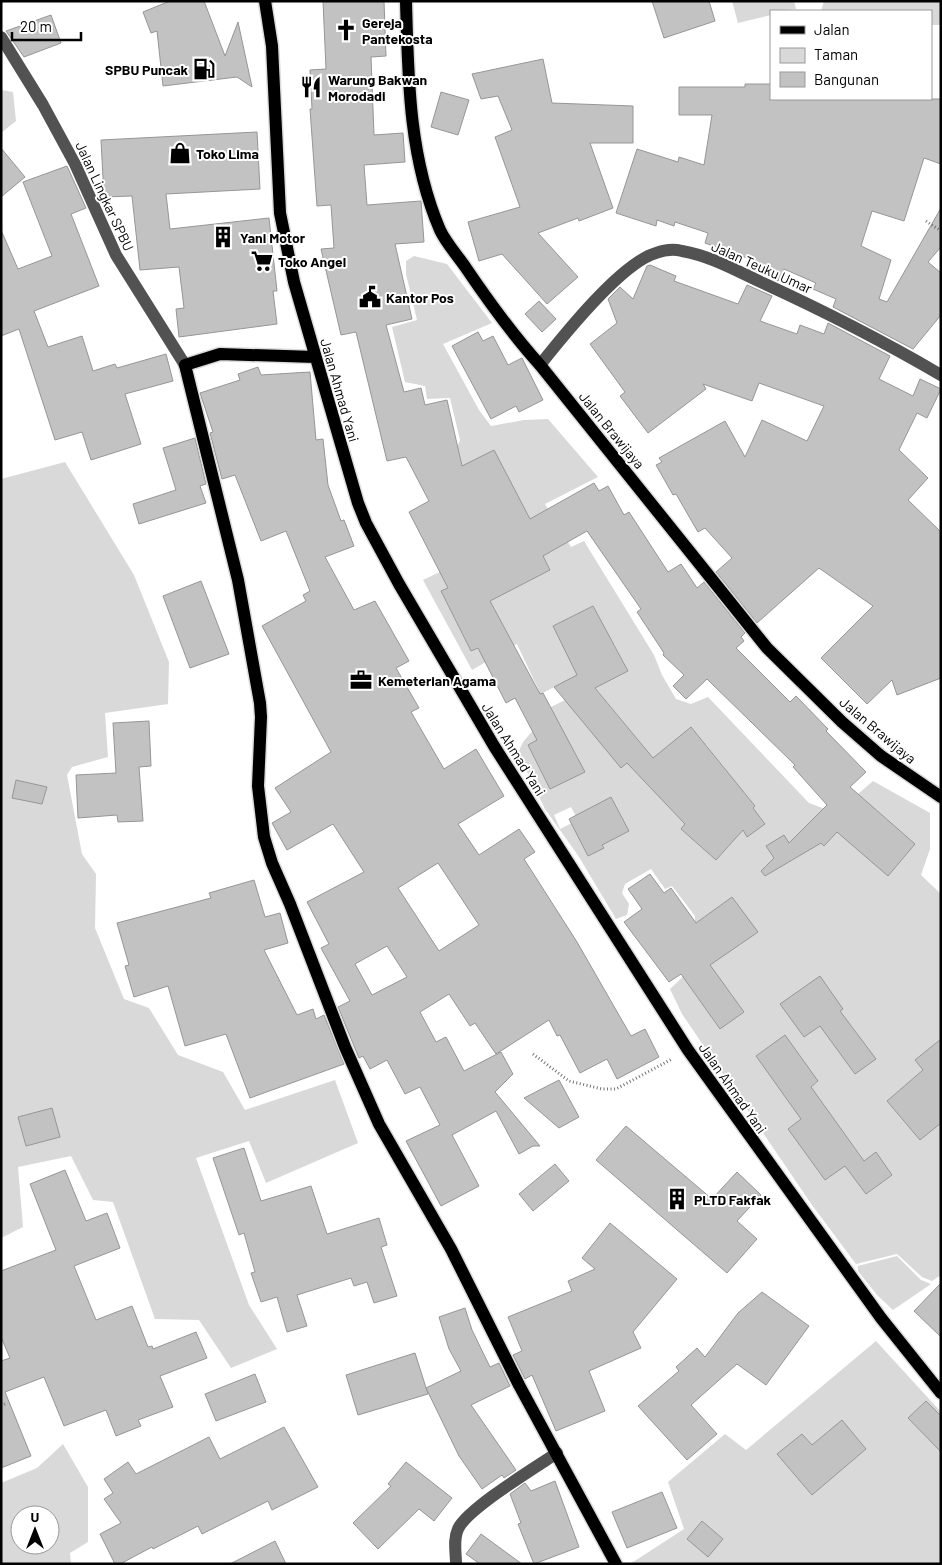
<svg xmlns="http://www.w3.org/2000/svg" width="942" height="1565" font-family="Barlow,sans-serif">
<style>
.green{fill:#d9d9d9;fill-rule:evenodd}
.building{fill:#c2c2c2;stroke:#969696;fill-rule:evenodd}
.lines{fill:none;stroke-linecap:round;stroke-linejoin:round}
.major-casing{stroke:#dbdbdb;stroke-width:15}
.path{stroke:#747474;stroke-width:3;stroke-dasharray:1 2.5;stroke-linecap:butt}
.minor{stroke:#525252;stroke-width:12}
.major{stroke:#000;stroke-width:12}
.labels{text-anchor:middle;dominant-baseline:central;stroke-width:4;stroke-linejoin:round;paint-order:stroke}
.poi-label{font-size:14px;font-weight:bold;fill:#000;stroke:#fff;text-anchor:start}
.street-label{font-size:14px;fill:#000;stroke:#fff}
</style>
<rect width="100%" height="100%" fill="#fff"/>
<!-- green -->
<path class="green" d="M732,1H794L796,9L771,11V15L738,23Z
M824,1H941V25H931V11H821Z
M1,90L13,92L16,121L1,133Z
M414,256L447,264L492,323L443,344L479,410L491,426L524,420L548,419L598,477L545,504L571,547L584,541L654,655L662,675L676,699L691,704L708,697L809,803L836,813L873,781L930,813V849L921,875L941,894V1039L915,1060L941,1091L913,1079L887,1101L920,1140L941,1123V1275L932,1281L922,1277L897,1254L856,1264L812,1205L682,1014L670,989L711,950L695,925V916L672,886L665,889L651,869L625,884L622,893L629,904L627,915L616,919L579,857L545,809L518,753L523,742L546,715L536,695L539,691L517,644L472,670L423,580L477,554L453,457L460,440L450,398L427,399L425,386L405,382L392,327L417,320L406,274V261ZM524,520L550,570L517,587ZM593,606L609,638L570,658L553,626ZM614,644L628,671L587,692L572,665ZM560,684L567,699L547,709L539,695ZM598,691L645,748L575,711ZM691,727L724,767L701,787ZM561,728L584,771L550,789L528,745ZM744,792L755,806L739,818L728,804ZM611,797L629,831L605,843L588,809ZM869,804L915,844L888,876ZM571,807L578,820L560,829L554,815ZM700,807L735,839L716,860L681,829ZM756,812L765,824L747,836L738,824ZM589,819L604,848L574,827ZM805,827L840,829L823,845ZM784,836L779,867L767,846ZM732,897L757,932L721,957L696,923ZM820,976L843,1009L804,1037ZM719,978L744,1012L720,1029L696,995ZM851,1025L875,1059L855,1074L830,1040ZM785,1036L818,1082L789,1102L756,1056ZM823,1104L860,1155L825,1180L788,1129ZM876,1153L892,1175L866,1194L850,1171Z
M65,462L134,575L169,662L168,704L105,713L108,757L72,767L67,775L82,854L96,874L95,928L124,999L149,1008L178,1055L223,1072L245,1110L335,1080L358,1143L266,1183L249,1141L196,1158L249,1305L277,1349L231,1368L199,1320L155,1319L113,1202L93,1200L71,1156L18,1167L23,1227L1,1238V479Z
M897,1256L921,1280L931,1284L893,1310L877,1295L858,1271V1266Z
M876,1341L941,1412V1416L926,1401L908,1418L936,1447L941,1443V1564H630L684,1529L668,1482L725,1434L746,1450ZM842,1421L866,1449L812,1495L778,1454L802,1434L812,1445Z
M63,1444L88,1487V1542L70,1553L71,1564H1V1483L37,1468ZM20,1515H50V1545H20Z"/>
<!-- building -->
<path class="building" d="M170,1H204L225,56L238,22L252,87L237,77L163,86L157,31L151,33L143,12Z
M323,1H384L386,56L371,57L374,135L403,133L405,162L364,165L367,205L421,201L424,242L395,244L412,319L386,325L404,392L421,388L425,405L447,400L462,466L494,450L530,519L594,483L599,491L608,486L624,515L629,512L668,572L681,564L697,588L704,582L745,633L741,637L744,641L736,648L790,702L796,696L828,729L826,731L866,772L850,787L915,844L888,876L837,832L824,846L821,843L765,876L761,871L774,858L766,846L784,835L789,843L827,805L793,767L795,765L707,679L686,699L673,686L684,675L663,655L664,653L637,612L641,609L587,531L543,556L550,570L490,601L540,694L543,693L585,772L550,789L528,745L537,740L515,698L506,703L478,648L471,651L441,591L448,588L409,512L429,501L406,457L387,461L356,332L341,335L321,249L334,248L331,205L317,206L310,109H312L310,70L326,69Z
M652,1H709L715,21L664,38Z
M51,15L61,43L24,57L6,31Z
M543,59L552,103L633,106V143H590L613,208L579,221L578,218L538,233L578,277L547,304L502,254L479,261L468,222L520,207L495,137L512,130L498,96L481,99L472,74Z
M745,84H771V99H941V164L924,158L904,221L872,211L861,246L891,260L879,299L887,302L941,208V247L928,262L941,273V315L913,349L833,307L836,299L813,289L816,283L784,269L778,281L754,270L758,262L705,243L708,233L675,222L674,226L657,220L656,226L616,213L637,149L678,162L679,157L704,165L712,115H679V87H745Z
M441,92L469,100L458,135L431,127Z
M257,132L260,189L166,194L170,229L269,218L277,291H273L277,324L179,337L176,309L184,308L179,267L140,270L132,196L104,197L101,140Z
M1,148L25,177L1,197Z
M67,166L86,208L71,214L99,286L34,311L48,347L82,336L93,371L115,364L117,368L166,354L173,381L125,394L141,444L91,460L82,432L55,440L19,329L1,336V230L18,269L52,256L23,182Z
M650,265L676,276L674,281L738,304L747,285L772,296L760,321L797,334L800,325L824,334L828,323L890,356L879,379L913,396L920,379L941,389L927,418L917,413L899,450L928,478L908,500L941,532V678L897,695L892,680L867,704L821,658L873,606L819,568L757,623L716,572L732,558L705,528L698,532L676,494L673,495L656,465L662,462L659,458L725,421L745,457L762,420L807,441L824,406L759,383L752,401L703,384L706,389L648,433L620,396L625,392L590,344L617,323L608,299L620,287L633,299L647,266Z
M539,301L556,319L542,332L525,314Z
M478,332L483,341L493,336L508,365L522,358L543,400L519,412L516,406L491,419L452,346Z
M258,367L261,375L310,372L316,440L323,439L328,485L341,521L344,520L354,546L325,557L354,610L375,601L409,661L396,668L419,708L411,712L444,769L476,749L504,796L458,824L479,855L519,829L535,852L524,859L577,942L631,1036L645,1029L659,1057L617,1079L607,1059L580,1073L560,1035L557,1036L549,1020L496,1054L475,1023L470,1026L449,994L420,1012L436,1042L446,1037L464,1071L501,1052L513,1074L495,1092L540,1146H533L519,1154L496,1111L452,1135L479,1186L441,1206L406,1141L440,1125L420,1087L405,1094L387,1060L370,1069L363,1056L359,1058L338,1007L350,1001L321,948L329,944L307,902L364,872L333,824L287,850L272,823L291,812L275,788L331,752L262,626L306,601L303,595L310,591L286,531L261,541L235,475L222,479L210,433L213,432L200,393L240,380L238,374ZM438,863L479,925L439,951L398,888ZM387,946L407,977L372,995L355,964Z
M195,438L206,484L200,486L206,503L139,524L133,504L176,490L163,448Z
M201,581L229,654L190,668L163,596Z
M593,606L628,671L595,688L653,758L691,727L755,806L753,808L765,824L747,837L743,830L716,860L681,829L685,824L627,763L621,768L554,687L577,675L553,626Z
M149,721L151,766L139,767L143,821L118,822L117,815L78,818L76,775L116,773L113,723Z
M16,780L47,787L42,804L12,798Z
M611,797L629,831L602,845L604,848L588,856L569,819Z
M650,874L664,893L671,888L696,923L732,897L758,932L710,965L744,1012L720,1029L681,974L669,982L624,922L642,909L628,889Z
M254,880L265,917L280,913L288,943L264,950L297,1015L313,1009L316,1019L324,1015L344,1064L250,1098L226,1034L185,1046L168,986L134,997L125,966L129,965L117,923L211,898L209,893Z
M820,976L843,1009L840,1011L876,1059L855,1074L820,1026L804,1037L780,1004Z
M785,1035L818,1081L811,1087L864,1161L876,1152L892,1175L866,1194L845,1166L825,1180L788,1129L801,1119L756,1056Z
M941,1039V1123L920,1140L887,1101L923,1070L915,1060Z
M559,1080L579,1117L559,1128L524,1098Z
M52,1108L60,1137L26,1146L18,1117Z
M626,1126L712,1199L737,1172L761,1195L737,1221L757,1239L727,1273L596,1160Z
M244,1148L261,1201L311,1186L327,1234L379,1218L387,1245L381,1247L397,1296L374,1303L367,1282L354,1286L351,1278L297,1295L307,1326L287,1332L277,1297L261,1302L251,1273L255,1272L244,1233L239,1235L213,1158Z
M555,1164L569,1181L533,1211L519,1194Z
M65,1170L86,1221L107,1213L120,1248L74,1266L96,1320L132,1306L148,1347L152,1346L153,1349L196,1332L207,1358L160,1376L173,1407L138,1420L141,1426L116,1436L106,1410L64,1426L44,1377L5,1392L31,1456L1,1468V1361L10,1358L1,1337V1271L56,1250L30,1184Z
M610,1223L677,1279L633,1332L641,1348L589,1371L605,1411L556,1431L532,1375L525,1379L513,1355L522,1351L508,1317L572,1291L568,1281L595,1269L582,1258Z
M941,1283V1337L914,1311Z
M762,1292L809,1326L766,1385L737,1364L691,1405L717,1434L687,1460L638,1406L679,1371L676,1367L697,1348L705,1357L738,1313Z
M465,1308L472,1330L490,1367L499,1363L510,1386L471,1405L516,1470L504,1478L502,1475L482,1489L459,1456L426,1388L461,1371L449,1349L439,1317Z
M415,1353L428,1394L358,1415L346,1375Z
M255,1374L266,1402L216,1421L205,1394Z
M926,1401L941,1416V1452L908,1418Z
M842,1420L866,1449L812,1495L777,1454L802,1434L812,1445Z
M284,1427L318,1487L272,1510L268,1501L202,1534L198,1526L153,1549L152,1547L120,1564H115L100,1534L121,1523L104,1499L113,1493L104,1479L128,1462L136,1474L209,1437L220,1459Z
M406,1462L452,1498L434,1521L419,1509L378,1549L353,1523L391,1486L388,1484Z
M555,1481L579,1547L534,1564L518,1524L521,1523L510,1494L525,1483L531,1491Z
M662,1492L677,1528L627,1548L612,1512Z
M702,1521L723,1539L708,1557L687,1539Z
M481,1534L522,1564H480L466,1554Z
M275,1541L286,1564H230Z"/>
<g class="lines">
<!-- major casing -->
<g class="major-casing">
<path id="major" d="M265,1L272,46L280,213L294,282L358,503L366,523L399,584L494,746L688,1050L881,1318L941,1393
M406,1C408,79 409,158 440,230C446,243 458,256 466,268C489,302 512,334 540,365L767,648L842,722L881,756L941,797
M315,357L220,354L185,365L238,580L260,703L261,717L258,786L264,837L272,863L290,904L345,1047L379,1124L451,1249L519,1385L616,1564"/>
</g>
<!-- path -->
<path class="path" d="M926,221L941,231
M533,1054L569,1081L602,1089H616L672,1059
M1,1406L5,1404"/>
<!-- minor -->
<path class="minor" d="M1,37L43,105L75,164L116,255L185,365
M540,365C563,336 621,263 656,253C664,250 674,249 682,251C711,256 737,271 763,283C824,311 883,341 941,375
M456,1564C456,1552 453,1540 458,1529C467,1509 536,1467 557,1453"/>
<!-- major -->
<use href="#major" class="major"/>
</g>
<!-- icons -->
<defs>
<g id="church-bare" transform="scale(1.725)"><path d="M-1.2-6h2.4v3.5h3.3v2.4h-3.3V6h-2.4V-.1h-3.3v-2.4h3.3Z" fill="#000" stroke="#fff" stroke-width="2.5" paint-order="stroke"/></g>
<g id="fuel-bare" transform="scale(1.725)"><path d="M-5.5-6h7V0h2V4h1.3V-2.5L3-4.5l.8-.8L6-3V5H2.5V1h-1V6h-7ZM-4.2-4.7v3.2H.2V-4.7Z" fill="#000" stroke="#fff" stroke-width="2.5" paint-order="stroke"/></g>
<g id="restaurant-bare" transform="scale(1.725)"><path d="M-5-6h1v4h1v-4h1v4h1v-4h1v5L-1.5 .5V6h-2V.5L-5-1ZM5-6V6H3V1.5H1.5Q1.5-4 5-6Z" fill="#000" stroke="#fff" stroke-width="2.5" paint-order="stroke"/></g>
<g id="shop-bare" transform="scale(1.725)"><path d="M-5-2.5h2.3a2.7 3.5 0 0 1 5.4 0H5L5.5 6h-11ZM-1.5-2.5h3a1.5 2.3 0 0 0-3 0Z" fill="#000" stroke="#fff" stroke-width="2.5" paint-order="stroke"/></g>
<g id="building-bare" transform="scale(1.725)"><path d="M-4-6H4V6H1V3H-1V6H-4ZM-2.5-4.3h1.7v1.8h-1.7ZM.8-4.3h1.7v1.8H.8ZM-2.5-1h1.7V.8h-1.7ZM.8-1h1.7V.8H.8Z" fill="#000" stroke="#fff" stroke-width="2.5" paint-order="stroke"/></g>
<g id="supermarket-bare" transform="scale(1.725)"><path d="M-6-5.5h2.5l.6 2H6L4.5 2H-2.5L-4.4-4H-6ZM-1.5 3.2a1.3 1.3 0 1 0 .1 0ZM3 3.2a1.3 1.3 0 1 0 .1 0Z" fill="#000" stroke="#fff" stroke-width="2.5" paint-order="stroke"/></g>
<g id="civic-bare" transform="scale(1.725)"><path d="M-.6-6.5H3V-4.5H.6V-3L4-1V1h2V6H-6V1h2V-1L-.6-3ZM-1.2 2.5V6h2.4V2.5Z" fill="#000" stroke="#fff" stroke-width="2.5" paint-order="stroke"/></g>
<g id="office-bare" transform="scale(1.725)"><path d="M-6-3h4V-5.5h4V-3h4V5H-6ZM-1-4.5V-3h2v-1.5ZM-6 0V1H6V0Z" fill="#000" stroke="#fff" stroke-width="2.5" paint-order="stroke"/></g>
</defs>
<g fill-rule="evenodd">
<use href="#church-bare" x="346" y="30"/>
<use href="#fuel-bare" x="204" y="69"/>
<use href="#restaurant-bare" x="311" y="87"/>
<use href="#shop-bare" x="180" y="153"/>
<use href="#building-bare" x="223" y="237"/>
<use href="#supermarket-bare" x="262" y="261"/>
<use href="#civic-bare" x="370" y="297"/>
<use href="#office-bare" x="361" y="680"/>
<use href="#building-bare" x="677" y="1199"/>
</g>
<g class="labels">
<!-- poi labels -->
<g class="poi-label">
<text x="362" y="22">Gereja<tspan x="362" dy="16">Pantekosta</tspan></text>
<text x="188" y="69" text-anchor="end">SPBU Puncak</text>
<text x="328" y="79">Warung Bakwan<tspan x="328" dy="16">Morodadi</tspan></text>
<text x="196" y="153">Toko Lima</text>
<text x="240" y="237">Yani Motor</text>
<text x="278" y="261">Toko Angel</text>
<text x="386" y="297">Kantor Pos</text>
<text x="378" y="680">Kemeterian Agama</text>
<text x="694" y="1199">PLTD Fakfak</text>
</g>
<!-- street labels -->
<g class="street-label">
<text transform="translate(105 196) rotate(65)">Jalan Lingkar SPBU</text>
<text transform="translate(762 267) rotate(24)">Jalan Teuku Umar</text>
<text transform="translate(340 390) rotate(74)">Jalan Ahmad Yani</text>
<text transform="translate(612 430) rotate(51)">Jalan Brawijaya</text>
<text transform="translate(878 730) rotate(40)">Jalan Brawijaya</text>
<text transform="translate(514 749) rotate(58)">Jalan Ahmad Yani</text>
<text transform="translate(733 1088) rotate(55)">Jalan Ahmad Yani</text>
</g>
</g>
<!-- border -->
<rect width="942" height="1565" fill="none" stroke="#000000" stroke-width="5"/>
<!-- legend -->
<rect x="770" y="10" width="162" height="90" fill="#ffffff" stroke="#999999"/>
<rect x="780" y="26" width="25" height="8" fill="#000000" stroke="#999999"/>
<text x="814" y="35" font-size="15" fill="#000000">Jalan</text>
<rect x="780" y="48" width="25" height="15" fill="#d9d9d9" stroke="#999999"/>
<text x="814" y="60" font-size="15" fill="#000000">Taman</text>
<rect x="780" y="72" width="25" height="15" fill="#c2c2c2" stroke="#999999"/>
<text x="814" y="85" font-size="15" fill="#000000">Bangunan</text>
<!-- north arrow -->
<g transform="translate(35 1530)"><circle r="24" fill="#ffffff" stroke="#999999"/>
<path d="M0-4L9 19L0 12L-9 19Z" fill="#000000"/>
<text y="-8" font-size="14" font-weight="bold" text-anchor="middle" fill="#000000">U</text>
</g>
<!-- scale -->
<path d="M12 32v8h69v-8" fill="none" stroke="#000000" stroke-width="2.5"/>
<text x="20" y="32" font-size="15" fill="#000000" stroke="#ffffff" stroke-width="4" paint-order="stroke">20 m</text>
</svg>
